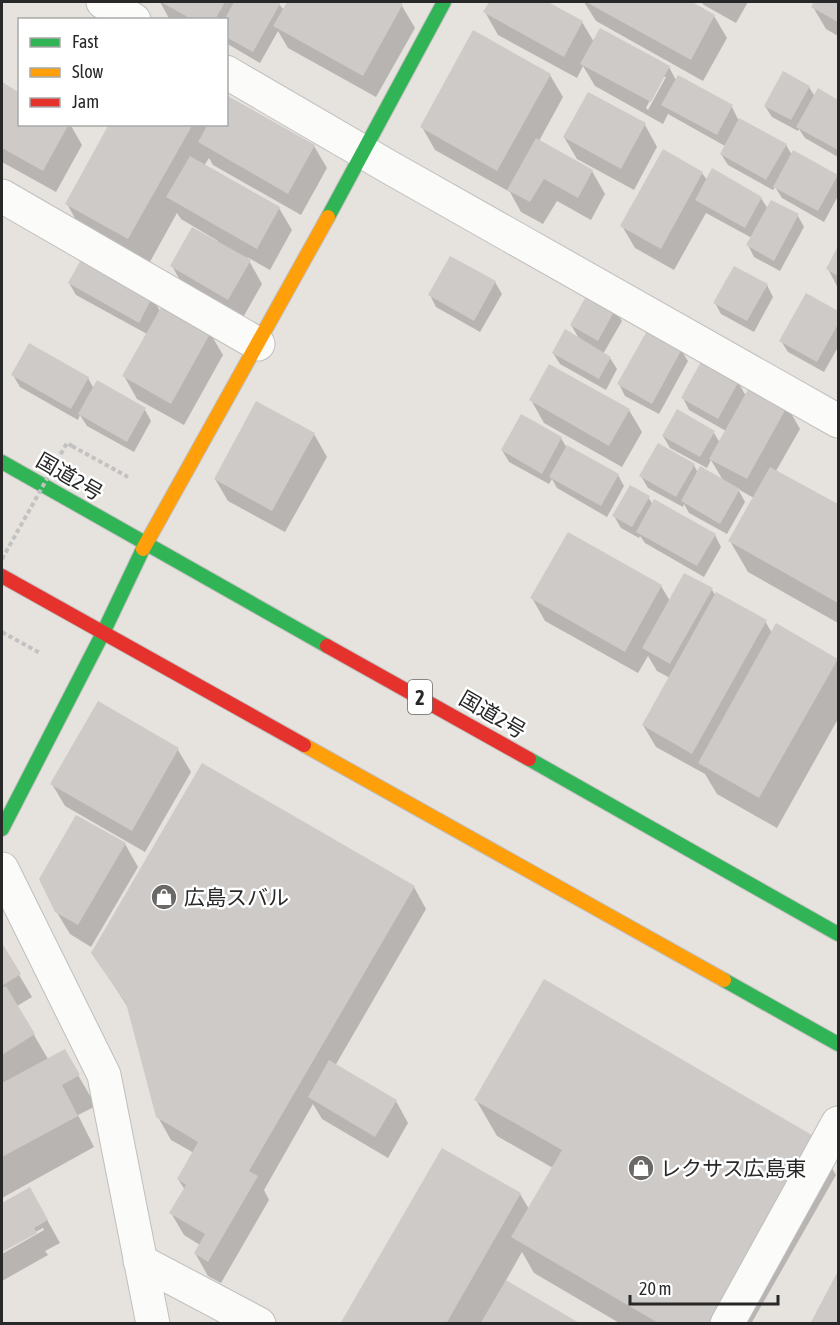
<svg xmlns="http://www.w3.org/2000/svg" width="840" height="1325" font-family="'Asap Condensed','Noto Sans JP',sans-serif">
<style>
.shadow{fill:#0003;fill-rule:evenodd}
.building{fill:#cdcac7}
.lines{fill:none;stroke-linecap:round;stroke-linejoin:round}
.street-casing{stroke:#c0bfbf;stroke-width:35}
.fast-casing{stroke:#c0bfbf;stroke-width:16}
.slow-casing{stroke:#c0bfbf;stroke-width:16}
.jam-casing{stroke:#c0bfbf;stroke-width:16}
.path{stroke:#c3c2c2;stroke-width:4;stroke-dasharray:4.5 3;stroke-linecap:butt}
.street{stroke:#fbfbfa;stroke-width:33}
.fast{stroke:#30b455;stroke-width:14}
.slow{stroke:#ff9f0a;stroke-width:14}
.jam{stroke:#e5322d;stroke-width:14}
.path-bridge{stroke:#c3c2c2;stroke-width:4;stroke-dasharray:4.5 3;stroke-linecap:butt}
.labels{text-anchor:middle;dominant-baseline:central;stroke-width:5;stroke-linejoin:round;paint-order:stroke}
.shield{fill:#fff;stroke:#686868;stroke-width:1.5}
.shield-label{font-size:20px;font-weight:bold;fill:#282828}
.street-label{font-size:21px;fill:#282828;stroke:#fff}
.poi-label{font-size:21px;fill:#282828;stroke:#fff;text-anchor:start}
</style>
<rect width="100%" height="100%" fill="#e6e2de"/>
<!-- shadow -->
<path class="shadow" d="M160,2H277L284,10L289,2H395L402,6L415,28L376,97L288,48L278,31L260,63L226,43V20H170Z
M491,2H545L582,22L594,42L669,67L676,80L732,107L738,119L786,145L792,155L837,176L838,179V196L824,222L782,198L775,187L773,190L728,165L721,154L725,146L668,114L663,124L595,86L583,66L577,78L498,35L485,12ZM662,77H666L648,110L646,108Z
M584,2H689L714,16L727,38L703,81L596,21Z
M701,2H748L736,23L704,5Z
M816,2H838V36L826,29L813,7Z
M550,75L563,97L539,141L592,171L605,194L591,220L557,201L543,224L521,212L510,192L435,150L422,127Z
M2,84L20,94V124H70L82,145L56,192L2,162Z
M809,87L815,97L819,90L838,101V157L805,138L799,129L798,131L772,117L765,106Z
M111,124H226L314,146L327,168L301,215L213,165L209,158L204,166L279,208L292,230L270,270L247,257L262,284L241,321L185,289L172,266L217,243L218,241L181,219L177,213L146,269L84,234L67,204Z
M645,125L657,147L634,190L577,159L564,137Z
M702,173L707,180L761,198L768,209L798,216L804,227L780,271L754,257L748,245L752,238L706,213L674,270L635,248L622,226Z
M838,249V288L828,269Z
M495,282L502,294L480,332L436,307L430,295Z
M69,283L152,297L160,311L210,333L223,355L184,425L137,399L124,376L147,334L76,295Z
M767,285L773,297L754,332L721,314L715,303Z
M807,295L838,312V347L824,372L788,352L781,341Z
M615,310L622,321L603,354L610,358L617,369L606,390L560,364L553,353L580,340L571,325Z
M681,350L688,361L659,414L625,396L619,384Z
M13,375L88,378L94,389L145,410L151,421L134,452L87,426L80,415L78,420L20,387Z
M738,382L746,396L787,406L800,429L776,471L838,506V623L748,572L730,541L754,498L738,489L745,502L727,534L689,513L684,504L683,507L648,488L641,476L694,465L698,473L724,482L711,460L707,468L670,448L663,436L714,433L720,443L726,431L689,410L683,398Z
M531,400L629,410L642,432L622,467L544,423Z
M314,434L327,457L285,532L228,501L215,479Z
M561,438L567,448L618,475L624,486L607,517L557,488L552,479L549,484L509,462L502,450Z
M648,497L653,505L715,535L721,547L704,577L645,543L640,536L639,538L621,528L614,516Z
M661,586L670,601L712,590L716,596L765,621L772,633L837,660L838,663V719L777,828L717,794L705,774L656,747L643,725L670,678L657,671L648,656L638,673L545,621L532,598Z
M99,703L178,750L191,772L145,852L65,806L52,784Z
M125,844L138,867L91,947L70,934L56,911Z
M414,887L426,909L335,1066L396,1101L408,1123L388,1158L322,1119L313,1104L264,1190L269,1200L221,1283L208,1276L195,1253L200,1245L184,1235L171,1213L185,1190L178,1179L194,1153L171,1140L158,1117L129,1009L93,953Z
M2,946L32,997L17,1006L48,1059L64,1051L96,1106L78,1115L94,1147L2,1198Z
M476,1100L815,1139L836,1175L751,1324H621L534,1273L522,1252L505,1282L578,1324H342L443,1150L520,1194L529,1209L553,1168L497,1136Z
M30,1189L60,1243L45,1251L48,1255L2,1281V1254L44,1230L43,1228L2,1250V1204Z
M838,1275V1324H812Z"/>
<!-- building -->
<path class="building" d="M161,2H225L215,20H193Z
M234,2H281L253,52L226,37V20H224Z
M287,2H398L403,4L363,76L273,26Z
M489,2H548L583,21L564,57L483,12Z
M586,2H692L715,15L691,60Z
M814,2H838V22L811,7Z
M600,28L670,66L651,102L580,64Z
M473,30L551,74L497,171L420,127Z
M783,71L810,86L791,120L764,106Z
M678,75L733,105L717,135L661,105Z
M2,82L20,93V124H69L43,171L2,148Z
M818,88L838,100V150L796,127Z
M588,92L646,123L621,169L563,137Z
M226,95L315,145L288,194L198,142L208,124H226Z
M739,118L787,144L766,180L720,154Z
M109,124H193L128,239L65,204Z
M536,138L593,170L578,198L544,179L530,202L507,190Z
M663,149L703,172L661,249L620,226Z
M793,150L838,175L818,211L773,187Z
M190,156L280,207L257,249L166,197Z
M712,168L762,197L745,228L695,200Z
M771,200L799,214L774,261L746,245Z
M192,227L251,260L228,300L170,266Z
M838,246V276L826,269Z
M83,256L153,296L139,323L68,283Z
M450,256L496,281L474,321L428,295Z
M734,266L768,284L747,321L713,303Z
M588,293L616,308L598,341L570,325Z
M806,293L838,311V324L817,362L779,341Z
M163,304L211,332L171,404L122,376Z
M565,329L611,357L599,379L552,353Z
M648,329L682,349L652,404L617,384Z
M29,343L89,377L71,409L11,375Z
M702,360L739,381L718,419L681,398Z
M549,364L630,409L609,446L529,400Z
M97,380L146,408L127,442L78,414Z
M751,384L788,405L747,479L709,459Z
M256,401L315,433L272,511L214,479Z
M677,409L715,431L700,457L662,436Z
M521,414L562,437L542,474L501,450Z
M658,443L695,464L676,497L639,476Z
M567,445L619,474L601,506L549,477Z
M700,466L740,489L720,524L681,501Z
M770,467L838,504V603L728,541Z
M630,485L650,496L632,527L612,516Z
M654,499L716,534L697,566L636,532Z
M568,532L662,585L625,652L530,598Z
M684,573L713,588L670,664L642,648Z
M716,592L767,620L692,754L642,725Z
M776,623L838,659L759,798L698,763Z
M98,701L179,748L132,831L50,784Z
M202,763L415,886L249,1171L258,1176L208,1262L194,1253L205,1234L169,1213L186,1185L177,1179L198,1142L156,1117L126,1003L91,953Z
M76,815L126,843L78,925L55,912L39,879Z
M2,943L21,974L2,986Z
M544,979L817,1138L710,1324H660L511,1237L562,1150L474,1100Z
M6,986L35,1034L2,1055V988Z
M65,1049L80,1075L62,1085L78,1116L2,1157V1083Z
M329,1060L397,1100L375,1137L308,1097Z
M442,1148L521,1193L446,1324H340Z
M30,1187L48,1220L34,1228L37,1233L2,1252V1203Z
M838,1271V1324H810Z
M506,1280L581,1324H480Z"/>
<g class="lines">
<!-- street casing -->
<g class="street-casing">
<path id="street" d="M103,2L134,20
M226,72L389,167L838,421
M2,196L258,344
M2,869L104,1075L153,1324
M140,1261L259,1324
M727,1324L838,1123"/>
</g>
<!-- fast casing -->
<g class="fast-casing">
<path id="fast" d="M328,217L444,2
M2,462L327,646
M529,759L838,934
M2,829L103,633L143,549
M724,980L838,1044"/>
</g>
<!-- slow casing -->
<g class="slow-casing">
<path id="slow" d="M143,549L328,217
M304,745L724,980"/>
</g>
<!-- jam casing -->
<g class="jam-casing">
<path id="jam" d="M2,576L304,745
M327,646L529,759"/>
</g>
<!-- path -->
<path class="path" d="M72,446L128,477
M2,632L40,653"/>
<!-- street -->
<use href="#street" class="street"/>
<!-- fast -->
<use href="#fast" class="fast"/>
<!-- slow -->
<use href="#slow" class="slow"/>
<!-- jam -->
<use href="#jam" class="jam"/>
<!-- path-bridge -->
<path class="path-bridge" d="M2,559L67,443L72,446"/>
</g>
<!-- icons -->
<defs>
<g id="shop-disc" transform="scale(1.35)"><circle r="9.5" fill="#6a6968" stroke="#fff"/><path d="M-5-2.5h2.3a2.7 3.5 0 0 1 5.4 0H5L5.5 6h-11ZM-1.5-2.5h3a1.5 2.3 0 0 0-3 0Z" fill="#fff"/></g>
</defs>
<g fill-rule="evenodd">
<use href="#shop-disc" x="164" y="897"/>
<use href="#shop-disc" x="641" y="1168"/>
</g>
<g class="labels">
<!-- shield labels -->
<rect class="shield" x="408" y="680" width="24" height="34" rx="4.5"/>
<g class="shield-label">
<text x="420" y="697">2</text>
</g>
<!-- street labels -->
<g class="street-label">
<text transform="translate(70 476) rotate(30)">国道2号</text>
<text transform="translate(493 714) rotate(30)">国道2号</text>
</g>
<!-- poi labels -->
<g class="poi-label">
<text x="184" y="897">広島スバル</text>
<text x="660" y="1168">レクサス広島東</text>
</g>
</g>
<!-- border -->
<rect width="840" height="1325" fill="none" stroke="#282828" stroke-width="6"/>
<!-- legend -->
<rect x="18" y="18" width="210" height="108" fill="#ffffff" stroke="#a9a9a9" stroke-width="1.5"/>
<rect x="30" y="38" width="30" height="9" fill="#30b455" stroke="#a9a9a9" stroke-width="1.5"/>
<text x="72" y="48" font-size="18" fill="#282828">Fast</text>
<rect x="30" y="68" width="30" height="9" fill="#ff9f0a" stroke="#a9a9a9" stroke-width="1.5"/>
<text x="72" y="78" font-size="18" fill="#282828">Slow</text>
<rect x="30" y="98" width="30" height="9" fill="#e5322d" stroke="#a9a9a9" stroke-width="1.5"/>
<text x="72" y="108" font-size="18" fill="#282828">Jam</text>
<!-- scale -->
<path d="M630 1295v9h148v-9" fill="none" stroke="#282828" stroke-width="3"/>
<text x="639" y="1295" font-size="18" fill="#282828" stroke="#ffffff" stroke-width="4.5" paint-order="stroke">20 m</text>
</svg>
